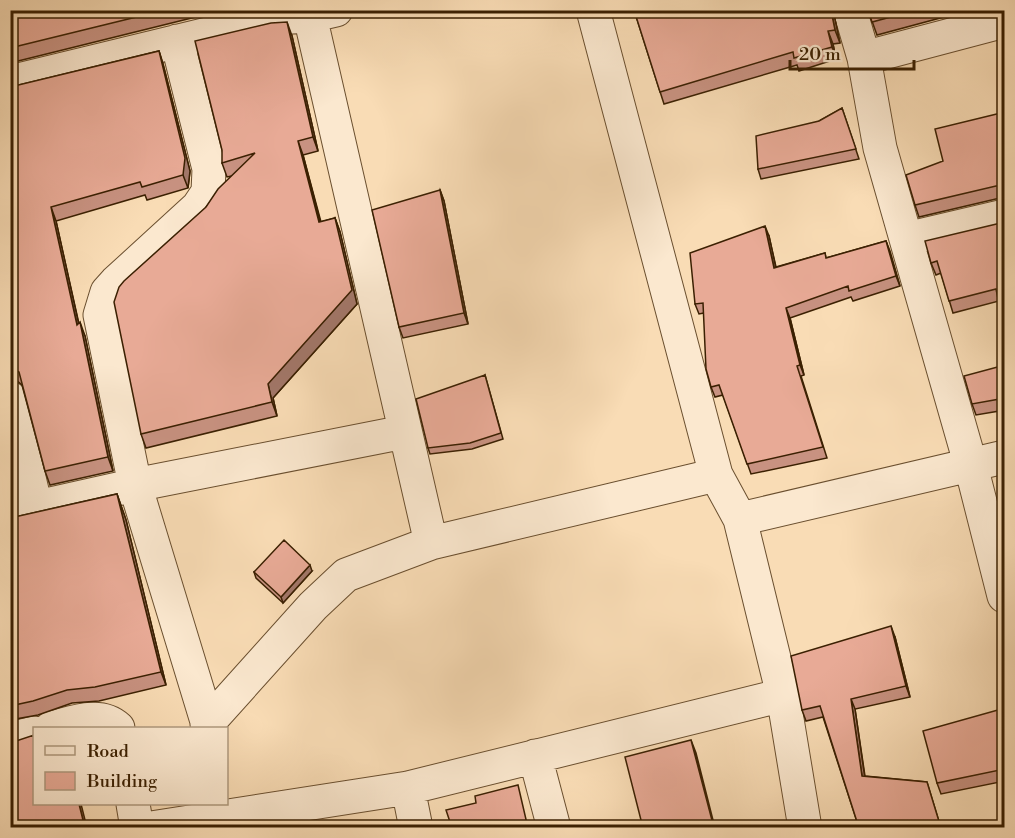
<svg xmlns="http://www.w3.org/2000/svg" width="1015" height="838" font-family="'Libre Bodoni',serif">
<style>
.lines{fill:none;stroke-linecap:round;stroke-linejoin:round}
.minor-casing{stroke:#6a4f2f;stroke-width:35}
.minor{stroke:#fbe8cf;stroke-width:33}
.wall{fill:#c89281;stroke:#3b2002;stroke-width:1.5}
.shaded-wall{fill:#a27769;stroke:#3b2002;stroke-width:1.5}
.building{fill:#e8aa96;stroke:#3b2002;stroke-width:1.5}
</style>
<rect width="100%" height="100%" fill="#f9dcb5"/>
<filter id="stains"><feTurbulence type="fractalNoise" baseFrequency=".00333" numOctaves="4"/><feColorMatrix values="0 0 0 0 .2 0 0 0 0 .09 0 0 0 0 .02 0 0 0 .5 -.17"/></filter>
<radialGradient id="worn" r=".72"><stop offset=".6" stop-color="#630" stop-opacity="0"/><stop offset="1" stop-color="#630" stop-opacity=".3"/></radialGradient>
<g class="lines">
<!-- minor casing -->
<g class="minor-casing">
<path id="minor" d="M593,10L716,475L740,519L783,695L805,828
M850,10L864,58L880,148L971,466L1004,596
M310,16L431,543L716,475
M177,41L209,169L208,192L198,207L116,282L107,292L100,315L135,485L209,728
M864,58L1004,21
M10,82L273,18L310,16L336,10
M906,239L1004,216
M10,398L36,507
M10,513L135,485L404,432
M740,519L1004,457
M207,724L313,606L346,575L431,543
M51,728C72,723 100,711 118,728
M10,739L34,733
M535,756L554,828
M408,788L416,828
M133,804L137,828
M151,828L408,788L783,695"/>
</g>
<!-- minor -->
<use href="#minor" class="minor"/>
</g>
<!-- wall -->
<path class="wall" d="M10,10H224L10,63Z
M634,10H833L840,43L833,44L836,59L799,71L797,65L664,104Z
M868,10H970L877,35Z
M292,36L318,151L303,155L321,222L335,218L340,232L357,304L273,398L277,416L146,448L141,434L206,207L232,176L227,177L222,163Z
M159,51L163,64L190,171L188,188L147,200L145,195L56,221L79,324L85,336L113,471L50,485L45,471L22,385L16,380H10V87Z
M842,108L859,159L761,179L758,169L819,121Z
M1005,112V198H1000L919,217L915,205L943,161Z
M440,190L444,201L468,324L403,338L399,327Z
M1005,222L999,301L953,313L941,273L936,275L931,263Z
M769,236L776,267L825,253L826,258L886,241L900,286L853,301L851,297L790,318L804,375L801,376L827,458L751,474L723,395L715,397L711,387L704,313L699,314L695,304Z
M1005,365V410L976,415L972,404Z
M485,375L503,439L472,449L430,454L428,448Z
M10,480L13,493L10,494Z
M117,494L126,520L166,685L99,701L72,703L38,715L10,720V518Z
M312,571L283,603L256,578L254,572Z
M895,637L910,697L855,709L865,776L927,782L941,828H859L823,717L806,721L802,710Z
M1005,708V781L941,794L937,783Z"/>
<!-- shaded-wall -->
<path class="shaded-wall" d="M831,10H833L840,43L835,30Z
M287,22L292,36L318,151L313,137Z
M828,31L833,44L836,59L832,47Z
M159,51L163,64L190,171L188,188L183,175Z
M298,141L303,155L324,236L319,222Z
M440,190L444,201L468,324L464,313Z
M51,207L56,221L82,339L77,325Z
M335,218L340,232L357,304L273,398L277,416L272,402L268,384Z
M765,226L769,236L778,278L774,268Z
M886,241L890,251L900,286L896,276Z
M786,308L790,318L804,375L800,365Z
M80,322L85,336L113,471L108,457Z
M117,494L126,520L166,685L161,672Z
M310,565L312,571L283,603L281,597Z
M891,626L895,637L910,697L906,686Z
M851,699L855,709L866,786L862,776Z
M691,740L696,753L715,828H714Z
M79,804H81L87,828H85Z"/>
<!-- building -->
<path class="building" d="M10,10H165L10,48Z
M634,10H831L835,30L828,31L832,47L794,58L793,52L660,92Z
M868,10H917L872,22Z
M287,22L313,137L298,141L319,222L335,218L352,290L268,384L272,402L141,434L114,302L119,287L124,281L206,207L218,189L255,153L222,163V150L195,41L271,23Z
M159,51L185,158L183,175L142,187L140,182L51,207L77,325L80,322L108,457L45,471L19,372L10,367V87Z
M842,108L856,149L758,169L756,136L819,121Z
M1005,112V186H996L915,205L906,175L943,161L935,129Z
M440,190L464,313L399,327L372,210Z
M1005,222V333L996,289L949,301L937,261L931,263L925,241Z
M765,226L774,268L825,253L826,258L886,241L896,276L849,291L848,286L786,308L800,365L797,366L823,447L747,464L719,385L711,387L706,369L703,303L695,304L690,253Z
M1005,365V398L972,404L964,376Z
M485,375L501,433L470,443L428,448L416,399Z
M117,494L161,672L95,687L67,690L33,701L10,706V518Z
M284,540L310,565L281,597L254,572Z
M891,626L906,686L851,699L862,776L927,782L941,828H859L820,706L802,710L791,656Z
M1005,708V769L937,783L923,731Z
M34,735V804H79L85,828H10V743Z
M691,740L714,828H643L625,757Z
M518,785L528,828H452L446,810L476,803L475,796Z"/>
<!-- margin -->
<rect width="1015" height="838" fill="none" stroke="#f9dcb5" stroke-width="36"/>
<rect x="12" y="12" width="991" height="814" fill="none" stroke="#3b2002" stroke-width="3"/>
<rect x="18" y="18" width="979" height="802" fill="none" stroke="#3b2002" stroke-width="1.5"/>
<!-- legend -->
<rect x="33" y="727" width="195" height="78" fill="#fbe8cf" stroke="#ae987d" stroke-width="1.5"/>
<rect x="45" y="746" width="30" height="9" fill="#fbe8cf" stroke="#ae987d" stroke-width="1.5"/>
<text x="87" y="757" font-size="18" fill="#3b2002">Road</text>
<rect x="45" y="772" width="30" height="18" fill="#e8aa96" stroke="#ae987d" stroke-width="1.5"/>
<text x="87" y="787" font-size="18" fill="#3b2002">Building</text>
<!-- scale -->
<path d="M790 60v9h124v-9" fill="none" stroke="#3b2002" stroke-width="3"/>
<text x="799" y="60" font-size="18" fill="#3b2002" stroke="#fbe8cf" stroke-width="4.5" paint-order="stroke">20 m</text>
<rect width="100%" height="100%" filter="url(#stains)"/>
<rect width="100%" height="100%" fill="url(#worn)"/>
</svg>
